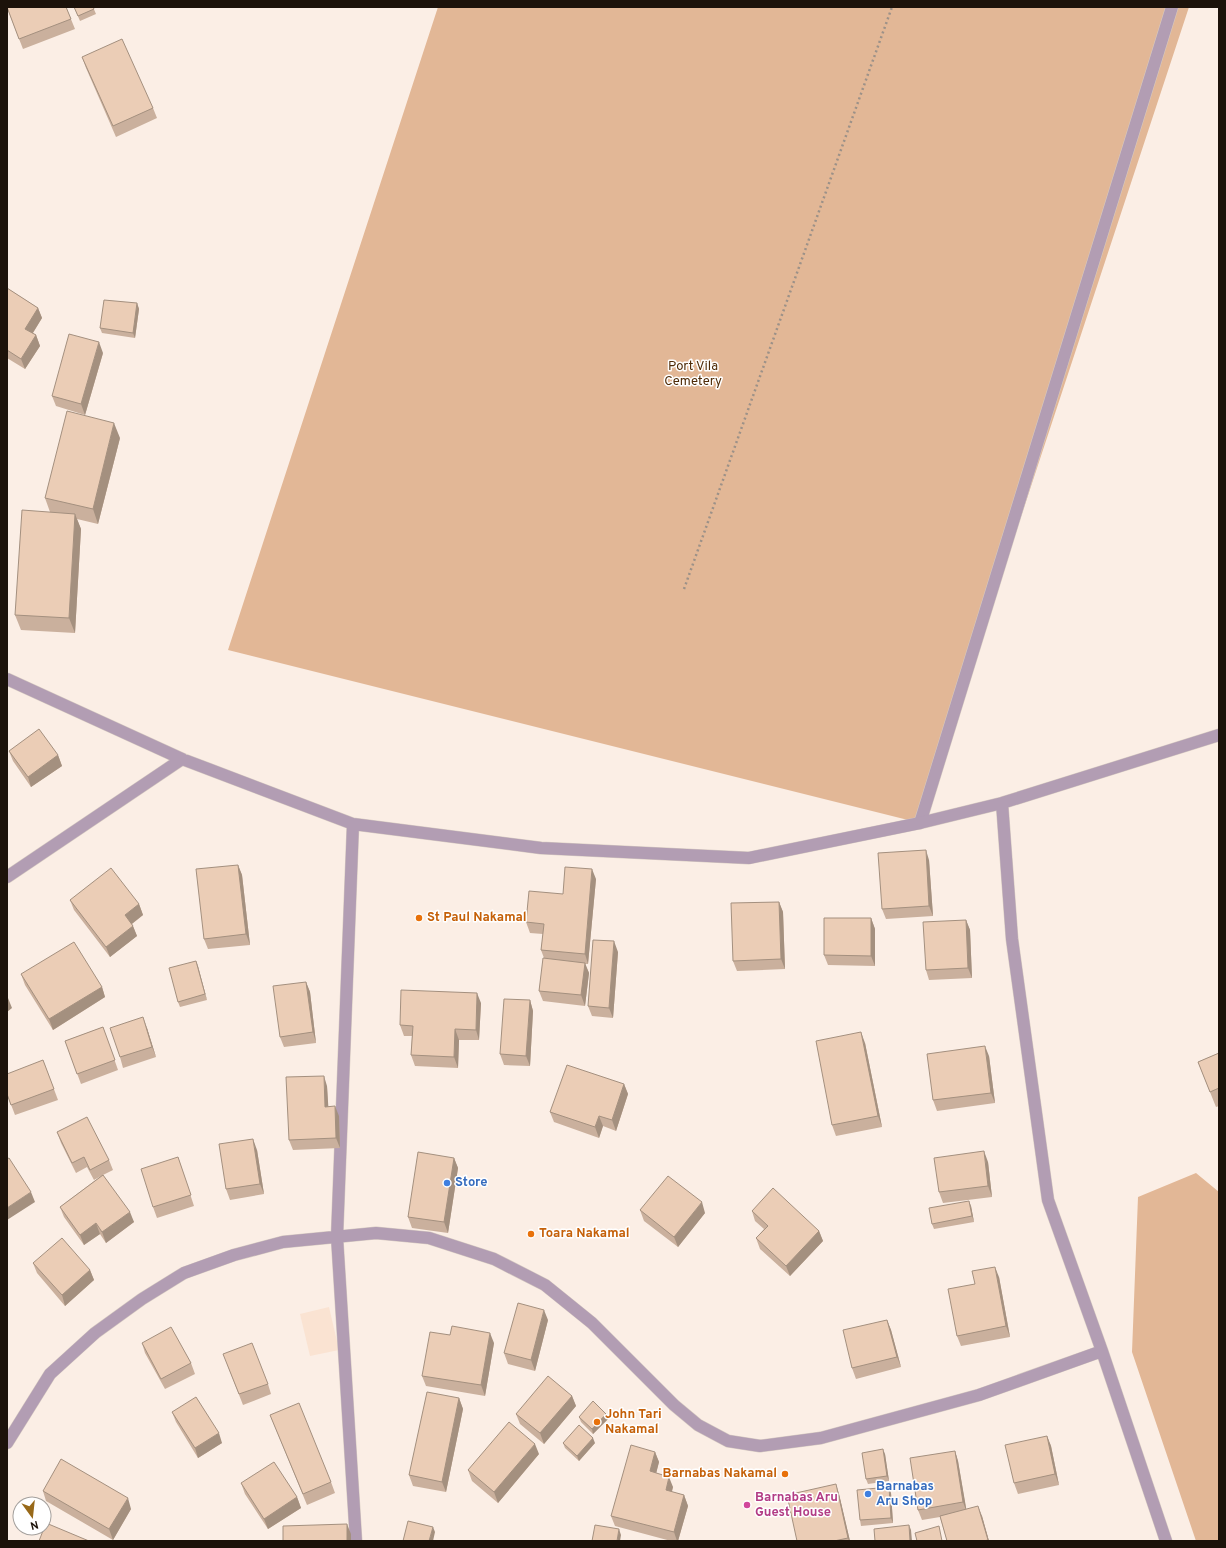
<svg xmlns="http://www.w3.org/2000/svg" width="1226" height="1548" font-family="Overpass,sans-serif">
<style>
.built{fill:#fae3d2}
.green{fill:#e2b796}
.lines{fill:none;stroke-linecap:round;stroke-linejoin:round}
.lane-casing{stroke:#d7cbc2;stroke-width:13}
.street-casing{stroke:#d7cbc2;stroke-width:13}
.path{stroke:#9c9188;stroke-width:2.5;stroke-dasharray:2 3;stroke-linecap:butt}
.lane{stroke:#b29db3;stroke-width:12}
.street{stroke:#b29db3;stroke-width:12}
.wall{fill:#cab09d}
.shaded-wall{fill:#a4907f}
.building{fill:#ebcdb6;stroke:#a4907f}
.food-dot{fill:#e8710a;stroke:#fff;stroke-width:1.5}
.shop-dot{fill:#3f7fe0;stroke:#fff;stroke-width:1.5}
.hotel-dot{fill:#d1479c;stroke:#fff;stroke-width:1.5}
.labels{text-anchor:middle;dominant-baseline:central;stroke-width:3;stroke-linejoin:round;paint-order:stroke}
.park-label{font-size:13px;fill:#4f2b07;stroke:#fff}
.food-label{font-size:13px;font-weight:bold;fill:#c56008;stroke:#fff;text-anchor:start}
.shop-label{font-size:13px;font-weight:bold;fill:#366cbe;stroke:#fff;text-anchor:start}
.hotel-label{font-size:13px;font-weight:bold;fill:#b23c85;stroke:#fff;text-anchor:start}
</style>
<rect width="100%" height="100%" fill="#fbeee5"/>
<!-- built -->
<path class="built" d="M329,1307L339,1350L310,1356L300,1314Z"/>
<!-- green -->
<path class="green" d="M438,7H1189L920,823L228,650Z
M1196,1173L1219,1192V1541H1196L1132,1352L1138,1197Z"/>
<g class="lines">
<!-- lane casing -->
<g class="lane-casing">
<path id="lane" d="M920,823L1172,7"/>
</g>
<!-- street casing -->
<g class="street-casing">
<path id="street" d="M7,679L182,759L353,824L541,848L749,858L920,823L1002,803L1219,735
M1002,803L1012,939L1048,1200L1102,1351L1166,1541
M353,824L337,1237L356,1541
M7,877L182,759
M7,1443L50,1374L95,1333L142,1299L184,1273L234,1255L283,1242L376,1233L429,1238L494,1259L545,1285L592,1323L674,1405L698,1425L728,1441L760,1446L821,1438L979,1395L1102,1351"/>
</g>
<!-- path -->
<path class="path" d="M684,589L892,7"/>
<!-- lane -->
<use href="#lane" class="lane"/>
<!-- street -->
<use href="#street" class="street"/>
</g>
<!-- wall -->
<path class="wall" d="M66,7L75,29L23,49L7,8Z
M74,7H93L96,14L80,21Z
M82,57L153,108L157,118L116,137L86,68Z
M7,288L38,308L42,318L33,333L36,335L40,346L25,369L7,358Z
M137,303L139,309L135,338L102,333L100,328Z
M103,353L85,415L56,406L52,396Z
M120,438L98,524L77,519L81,529L75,633L21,630L15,615L50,512L45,498Z
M9,751L58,755L62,766L31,787L13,761Z
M929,860L933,916L886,919L882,909Z
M238,865L242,875L250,945L208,949L204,939Z
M596,879L588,964H585L589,973L585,1006L543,1001L539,991L544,958L541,950L543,934L530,933L526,922L563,894Z
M70,900L139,904L143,915L132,924L137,936L110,957L74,910Z
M779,902L783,912L785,969L737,971L733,961Z
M871,918L875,929V966L828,965L824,955Z
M966,920L970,930L972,978L929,980L926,970Z
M618,952L613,1018L592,1016L588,1006Z
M196,961L207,1000L180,1007L178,1002Z
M21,974L102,987L105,997L53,1030L25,985Z
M306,982L310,992L316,1043L284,1047L280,1037Z
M530,1000L533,1011L530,1066L504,1065L500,1054Z
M481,1003L479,1040H459L458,1068L415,1066L411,1055L412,1036H404L400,1025Z
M103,1027L118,1070L81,1084L65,1041Z
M147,1028L156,1057L123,1068L120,1057Z
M865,1043L882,1127L836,1136L832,1125Z
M1219,1053V1106L1216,1107L1198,1062Z
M989,1056L995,1103L937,1111L933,1100Z
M43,1060L58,1100L15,1115L7,1094Z
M624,1084L628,1094L616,1131L603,1126L599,1138L554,1122L550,1112Z
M327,1086L328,1106L339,1116L340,1148L293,1150L289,1140Z
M57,1132L109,1160L113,1170L103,1175L134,1222L106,1243L100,1234L84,1245L64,1217L60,1207L101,1176L94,1180L87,1167L76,1173L61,1143Z
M257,1150L264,1194L230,1200L226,1189Z
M178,1157L194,1206L157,1218L153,1207Z
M454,1158L458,1168L448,1233L412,1228L408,1217Z
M988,1162L992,1197L943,1203L939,1192Z
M971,1206L974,1222L934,1229L932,1224Z
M640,1210L705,1213L678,1247L644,1221Z
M752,1211L819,1231L823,1241L790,1276L760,1249L756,1238L764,1229L755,1221Z
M33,1263L90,1270L94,1280L65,1306L37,1273Z
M999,1277L1010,1337L961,1346L957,1336L975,1284Z
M548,1320L535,1371L508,1364L504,1353Z
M887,1320L891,1330L901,1367L856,1379L852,1368Z
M450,1335L494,1343L485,1396L426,1386L422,1376Z
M142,1343L191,1363L195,1374L165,1389L145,1353Z
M227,1364L268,1384L271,1394L243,1405Z
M572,1396L576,1406L544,1444L520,1424L516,1414Z
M459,1398L463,1409L446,1492L413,1486L409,1475Z
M172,1412L222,1443L198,1458L176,1422Z
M270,1415L331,1482L335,1493L307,1505Z
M579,1417L608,1419L593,1434L581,1422Z
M1047,1436L1051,1446L1059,1485L1018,1494L1014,1483Z
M563,1443H595L579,1461L565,1448Z
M955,1451L958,1461L966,1509L982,1516L989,1541H947L940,1517L922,1520L918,1510Z
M655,1452L659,1462L656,1473L673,1487L672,1492L684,1495L688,1506L678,1541H671L615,1526L611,1516Z
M539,1454L498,1503L472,1481L468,1470Z
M885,1454L889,1481L868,1484L866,1479Z
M241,1483L297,1497L301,1508L268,1529L245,1494Z
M43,1491L131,1509L113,1540L46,1501Z
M891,1493L893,1523L861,1526L860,1520Z
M839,1494L850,1541H797Z"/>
<!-- shaded-wall -->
<path class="shaded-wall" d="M137,303L139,309L135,338L133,333Z
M38,308L42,318L29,339L25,329Z
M36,335L40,346L25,369L21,359Z
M99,342L103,353L85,415L81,404Z
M114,423L120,438L98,524L93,509Z
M75,514L81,529L75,633L69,618Z
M58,755L62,766L31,787L28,777Z
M926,850L929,860L933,916L929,906Z
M238,865L242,875L250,945L246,934Z
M592,869L596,879L588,964L585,954Z
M779,902L783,912L785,969L781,959Z
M139,904L143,915L129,926L125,915Z
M871,918L875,929V966L871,956Z
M966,920L970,930L972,978L968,968Z
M133,926L137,936L110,957L106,947Z
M614,941L618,952L613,1018L609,1008Z
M196,961L198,966L207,1000L205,994Z
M585,963L589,973L585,1006L581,995Z
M306,982L310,992L316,1043L313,1032Z
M102,987L105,997L53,1030L49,1019Z
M477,993L481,1003L479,1040L476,1030Z
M8,998L12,1008L7,1012V999Z
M530,1000L533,1011L530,1066L526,1056Z
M143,1017L147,1028L156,1057L152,1047Z
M455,1029L459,1040L458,1068L454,1057Z
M861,1032L865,1043L882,1127L878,1116Z
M985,1046L989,1056L995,1103L991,1093Z
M324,1076L327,1086L329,1117L325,1107Z
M624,1084L628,1094L616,1131L612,1120Z
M335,1106L339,1116L340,1148L336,1138Z
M599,1116L603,1126L599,1138L595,1127Z
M253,1139L257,1150L264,1194L260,1184Z
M984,1151L988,1162L992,1197L988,1186Z
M454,1158L458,1168L448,1233L444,1222Z
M31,1192L35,1202L7,1220V1208Z
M969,1201L971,1206L974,1222L972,1216Z
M702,1202L705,1213L678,1247L674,1237Z
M130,1212L134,1222L106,1243L102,1232Z
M96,1223L100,1234L84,1245L80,1235Z
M819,1231L823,1241L790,1276L786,1266Z
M995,1267L999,1277L1010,1337L1006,1326Z
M90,1270L94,1280L65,1306L62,1295Z
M544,1310L548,1320L535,1371L531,1360Z
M887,1320L891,1330L901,1367L897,1357Z
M490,1333L494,1343L485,1396L481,1385Z
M572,1396L576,1406L544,1444L540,1433Z
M459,1398L463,1409L446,1492L442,1482Z
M606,1414L608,1419L593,1434L592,1429Z
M219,1433L222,1443L198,1458L195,1448Z
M1047,1436L1051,1446L1059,1485L1055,1474Z
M593,1438L595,1443L579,1461L577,1456Z
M535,1444L539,1454L498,1503L494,1492Z
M883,1449L885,1454L889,1481L887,1476Z
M955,1451L958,1461L967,1513L963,1502Z
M655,1452L659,1462L654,1482L650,1471Z
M669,1477L673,1487L669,1500L666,1490Z
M836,1484L839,1494L850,1541H849L848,1538Z
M889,1487L891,1493L893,1523L891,1518Z
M684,1495L688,1506L678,1541H677L674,1532Z
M297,1497L301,1508L268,1529L264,1519Z
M128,1498L131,1509L113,1540L109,1529Z
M978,1506L982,1516L989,1541L988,1540Z
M347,1524L351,1534V1541H347Z
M909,1525L911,1530L912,1541H910Z
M433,1527L435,1532L433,1541H429Z
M619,1529L621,1535L620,1541H617Z"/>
<!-- building -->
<path class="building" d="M7,7H66L71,19L19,39Z
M74,7H93L94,9L78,16Z
M122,39L153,108L113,126L82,57Z
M7,288L38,308L25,329L36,335L21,359L7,350Z
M104,300L137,303L133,333L100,328Z
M69,334L99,342L81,404L52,396Z
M67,411L114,423L93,509L45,498Z
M22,510L75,514L69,618L15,615Z
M39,729L58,755L28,777L9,751Z
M926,850L929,906L882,909L878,853Z
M238,865L246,934L204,939L196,869Z
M565,867L592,869L585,954L541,950L544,924L526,922L529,891L563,894Z
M111,868L139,904L125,915L133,926L106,947L70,900Z
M779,902L781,959L733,961L731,903Z
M824,918H871V956L824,955Z
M966,920L968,968L926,970L923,922Z
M593,940L614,941L609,1008L588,1006Z
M74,942L102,987L49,1019L21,974Z
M543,958L585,963L581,995L539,991Z
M196,961L205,994L178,1002L169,968Z
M306,982L313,1032L280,1037L273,986Z
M401,990L477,993L476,1030L455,1029L454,1057L411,1055L413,1026L400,1025Z
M504,999L530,1000L526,1056L500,1054Z
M143,1017L152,1047L120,1057L110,1028Z
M103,1027L115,1060L77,1074L65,1041Z
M861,1032L878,1116L832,1125L816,1041Z
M985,1046L991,1093L933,1100L927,1054Z
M1219,1053V1088L1210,1092L1198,1062Z
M43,1060L54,1089L11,1105L7,1094V1074Z
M567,1065L624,1084L612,1120L599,1116L595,1127L550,1112Z
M324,1076L325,1107L335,1106L336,1138L289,1140L286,1077Z
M87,1117L109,1160L90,1170L84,1157L72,1163L57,1132Z
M253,1139L260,1184L226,1189L219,1144Z
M984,1151L988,1186L939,1192L934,1158Z
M418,1152L454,1158L444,1222L408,1217Z
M178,1157L191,1195L153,1207L141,1169Z
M9,1158L31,1192L7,1208V1159Z
M103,1175L130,1212L102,1232L96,1223L80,1235L60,1207Z
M668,1176L702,1202L674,1237L640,1210Z
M773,1188L819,1231L786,1266L756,1238L768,1226L752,1211Z
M969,1201L972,1216L932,1224L929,1208Z
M62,1238L90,1270L62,1295L33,1263Z
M995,1267L1006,1326L957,1336L948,1289L975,1284L972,1271Z
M518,1303L544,1310L531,1360L504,1353Z
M887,1320L897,1357L852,1368L843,1330Z
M452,1326L490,1333L481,1385L422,1376L430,1332L450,1335Z
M171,1327L191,1363L161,1379L142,1343Z
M252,1343L268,1384L239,1394L223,1354Z
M548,1376L572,1396L540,1433L516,1414Z
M427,1392L459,1398L442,1482L409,1475Z
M196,1397L219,1433L195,1448L172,1412Z
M593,1401L606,1414L592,1429L579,1417Z
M299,1403L331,1482L303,1494L270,1415Z
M509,1422L535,1444L494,1492L468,1470Z
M579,1425L593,1438L577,1456L563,1443Z
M1047,1436L1055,1474L1014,1483L1005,1445Z
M631,1445L655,1452L650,1471L669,1477L666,1490L684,1495L674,1532L611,1516Z
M883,1449L887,1476L866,1479L862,1453Z
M955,1451L963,1502L918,1510L910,1458Z
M61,1459L128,1498L109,1529L43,1491Z
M274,1462L297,1497L264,1519L241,1483Z
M836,1484L848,1538L834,1541H797L787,1495Z
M889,1487L891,1518L860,1520L857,1490Z
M978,1506L988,1540L984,1541H947L940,1516Z
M408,1521L433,1527L429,1541H403Z
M46,1523L89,1541H39Z
M347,1524V1541H283V1526Z
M595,1525L619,1529L617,1541H592Z
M909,1525L910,1541H875L874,1529Z
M939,1526L942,1541H917L915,1533Z"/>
<!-- markers -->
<g class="food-dot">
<circle cx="419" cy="918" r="4"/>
<circle cx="531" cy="1234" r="4"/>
<circle cx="597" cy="1422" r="4"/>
<circle cx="785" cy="1474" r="4"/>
</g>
<g class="shop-dot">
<circle cx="447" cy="1183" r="4"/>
<circle cx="868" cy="1494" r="4"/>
</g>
<circle class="hotel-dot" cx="747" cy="1505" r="4"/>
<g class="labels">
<!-- park labels -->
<g class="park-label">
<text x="693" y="367">Port Vila<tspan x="693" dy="15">Cemetery</tspan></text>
</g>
<!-- food labels -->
<g class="food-label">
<text x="427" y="918">St Paul Nakamal</text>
<text x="539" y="1234">Toara Nakamal</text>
<text x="605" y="1415">John Tari<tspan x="605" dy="15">Nakamal</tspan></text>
<text x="777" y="1474" text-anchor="end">Barnabas Nakamal</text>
</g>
<!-- shop labels -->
<g class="shop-label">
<text x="455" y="1183">Store</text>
<text x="876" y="1487">Barnabas<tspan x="876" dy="15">Aru Shop</tspan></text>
</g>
<!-- hotel labels -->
<g class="hotel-label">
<text x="755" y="1498">Barnabas Aru<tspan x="755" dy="15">Guest House</tspan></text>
</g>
</g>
<!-- border -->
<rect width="1226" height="1548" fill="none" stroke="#1c120a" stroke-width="16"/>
<!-- north arrow -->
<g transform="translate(32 1516) rotate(165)"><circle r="19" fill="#ffffff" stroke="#a4a09d"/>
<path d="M0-3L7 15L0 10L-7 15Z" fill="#986919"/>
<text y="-6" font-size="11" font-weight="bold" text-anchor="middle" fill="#1c120a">N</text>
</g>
</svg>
